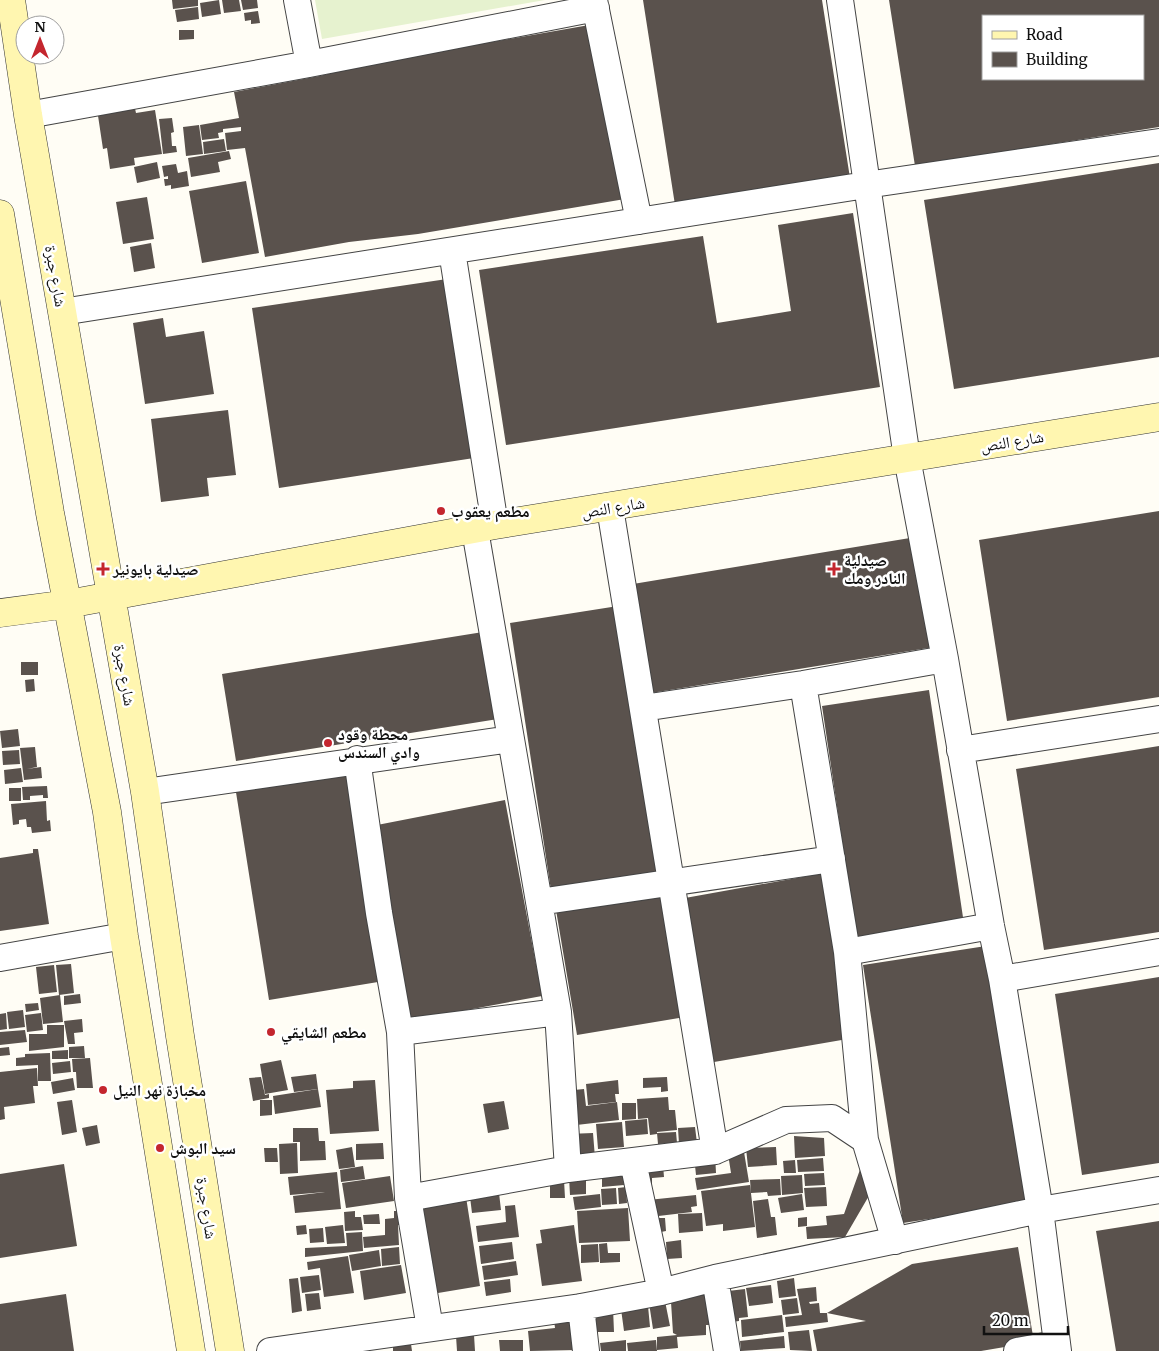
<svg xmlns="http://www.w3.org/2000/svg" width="1159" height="1351" font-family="Merriweather,'Noto Naskh Arabic',serif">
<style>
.pitch{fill:#e6f2cf}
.building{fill:#5a524d;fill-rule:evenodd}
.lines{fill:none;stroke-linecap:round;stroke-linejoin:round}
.street-casing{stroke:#444;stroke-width:28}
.secondary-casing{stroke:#333;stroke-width:29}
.street{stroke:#fff;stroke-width:26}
.secondary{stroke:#fff6b0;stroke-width:28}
.poi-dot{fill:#c4262e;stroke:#fff;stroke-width:2}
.labels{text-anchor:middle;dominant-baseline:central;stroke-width:5;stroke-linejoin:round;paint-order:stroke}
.street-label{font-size:16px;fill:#111;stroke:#fff}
.poi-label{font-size:16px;font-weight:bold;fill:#111;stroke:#fff;text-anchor:start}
</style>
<rect width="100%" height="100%" fill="#fffdf5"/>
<!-- pitch -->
<path class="pitch" d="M315,0H545L322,39Z"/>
<!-- building -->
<path class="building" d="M172,0H198V6L173,9Z
M219,0L221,14L202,17L200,3Z
M222,0H239L241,11L224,13Z
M241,0H257L258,8L243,10Z
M643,0H822L850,178L675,205Z
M889,0H1159V127L915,166ZM983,16H1143V79H983Z
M198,7L199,19L177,22L175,10Z
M258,11L260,23L251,24V20L245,21L244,13Z
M595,24L625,199L418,234L349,242L265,257L245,148L227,150L225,133L241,131V127L223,129V132L218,133L219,138L202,140L200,125L239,118L234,92L319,76L388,60Z
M179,30H194V39L179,40Z
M134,104L136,113L155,110L162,154L134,158L135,165L110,169L107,148L103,149L97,109Z
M172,118L174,132L171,133L172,146H176L177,152L163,154L159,119Z
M199,125L203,154L186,156L183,127Z
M224,139L226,151L204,154L203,142Z
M229,151L231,159L218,162L220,172L191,177L188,158Z
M157,162L160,178L137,183L134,167Z
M1159,163V357L954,389L924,200Z
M176,164L178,173L187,171L189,186L171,189V185L165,186L164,179H168V176L164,177L162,166Z
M246,181L259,253L202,263L189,191Z
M147,197L154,239L123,244L116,202Z
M853,213L880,387L506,445L479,270L703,236L717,323L791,311L778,225Z
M151,243L155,268L134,272L130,247Z
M447,279L474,458L279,488L252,308Z
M163,318L166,337L204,331L214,394L145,404L133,323Z
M228,410L236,475L207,478L209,496L161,502L151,419Z
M1159,511V697L1007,721L979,540Z
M916,537L934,647L651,693L633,584Z
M618,606L659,873L551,890L510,623Z
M483,632L498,719L236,761L222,674Z
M21,662H38V675H21Z
M34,679L35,691L26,692L25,680Z
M929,690L964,924L857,940L822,706Z
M18,729L20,746L2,748L0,731Z
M1159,746V932L1044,950L1016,769Z
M35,747L37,767L27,769L41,767L42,778L24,780L20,748Z
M19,750L20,764L3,765L2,751Z
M21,768L23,782L5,784L4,770Z
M349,768L384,981L269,1000L235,786Z
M47,786L48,798H43V795L30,796V800H23L22,787Z
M9,788H21V801H9Z
M505,800L542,996L403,1022L372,826Z
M46,801L47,821L50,820L51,831L32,833L31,827H27L26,819L19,820V824L13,825L11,804Z
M33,849H38L49,924L0,931V858L33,853Z
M830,872L859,1037L714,1062L685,898Z
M664,892L685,1017L577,1035L556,910Z
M986,946L1026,1204L903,1223L863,965Z
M71,964L74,993L59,995L56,965Z
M54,965L57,992L39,994L36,967Z
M1159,977V1163L1082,1175L1055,994Z
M80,994L81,1003L64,1005V996Z
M60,995L63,1022L43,1024L40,998Z
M38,1003L39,1010L26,1012L25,1004Z
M23,1010L25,1027L9,1029L7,1012Z
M6,1013L7,1029L0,1030V1014Z
M41,1013L43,1030L27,1032L25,1015Z
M82,1019L83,1032L74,1033L75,1044H68L64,1021Z
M47,1025H64V1047L29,1051V1034H47Z
M25,1030L27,1042L0,1045V1032Z
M84,1046L85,1058H69V1047Z
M9,1047L10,1055L0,1056V1048Z
M68,1050V1059H52V1051Z
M50,1053L51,1081H38V1065L16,1066V1058L25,1057V1054Z
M90,1058L93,1088H77L76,1072H73L72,1059Z
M281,1060L288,1090L265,1094L260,1064Z
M70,1061L71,1072L53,1074L52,1063Z
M37,1068L38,1086H33L35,1103L4,1107L5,1119L0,1120V1072Z
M316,1074L318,1089L294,1092L291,1077Z
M261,1077L265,1095L269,1094V1098L253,1101L249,1078Z
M667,1077L668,1091L661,1092V1087L643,1088V1078Z
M73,1078L75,1090L53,1094L51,1082Z
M375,1080L379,1131L330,1134L326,1090L353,1088V1081Z
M618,1080L619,1094H615L616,1102L588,1105L586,1084Z
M318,1089L321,1107L275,1114L273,1096Z
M584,1089L586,1106L617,1102L619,1120L568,1126L564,1091Z
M668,1097L669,1110H675L677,1130L657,1132V1134L650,1135L648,1118L638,1119L637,1099Z
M72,1100L77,1132L62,1135L57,1102Z
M260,1100H272V1115L260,1116Z
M504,1101L509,1129L488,1133L483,1104Z
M622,1103H636V1119L622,1120Z
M647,1119L648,1134L626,1136L625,1121Z
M622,1122L624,1147L598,1149L596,1124Z
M97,1125L100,1143L86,1146L82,1128Z
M695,1127L697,1143L679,1144L678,1128Z
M293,1128H318L319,1141H325L326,1160L300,1161V1142H293Z
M676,1132L677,1143L658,1144L657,1133Z
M593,1133L595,1158L570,1159L568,1134Z
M794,1136L824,1138L825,1156L795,1158Z
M871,1139L877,1182L845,1237L807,1239L806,1227L827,1225L826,1216L844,1214Z
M297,1143L298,1173L280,1174L279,1144Z
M383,1143L384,1159L356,1160V1144Z
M352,1147L355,1167L339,1169L336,1150Z
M776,1147L777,1165L748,1167L746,1148Z
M264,1148H277L278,1162H265Z
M744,1152L749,1182L697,1190L695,1178L731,1173L728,1154Z
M715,1154L716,1173L696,1175L694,1156Z
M823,1158L824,1171L798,1172L797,1160Z
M795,1160L796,1173H784L783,1161Z
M64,1164L77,1246L0,1258V1174Z
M663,1165L664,1177L652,1178V1185H645L644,1166Z
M363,1166L365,1179L341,1182L340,1170Z
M337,1172L341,1209L295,1213L293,1196L325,1192L290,1195L288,1177Z
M824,1173L825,1185L805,1186L804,1174Z
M623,1174L624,1185L602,1187V1175Z
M802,1175L803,1193L782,1195L781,1176Z
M390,1176L394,1201L346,1208L342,1183Z
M586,1176V1194L570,1195L569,1177Z
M780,1179L781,1195L768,1196L767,1192L751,1193L750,1180Z
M564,1180L565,1198H550V1181Z
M750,1185L755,1227L723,1231V1224L706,1226L701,1191Z
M626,1187L627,1203L619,1204L618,1188Z
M826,1187L827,1206L806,1207L804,1188Z
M616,1188L617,1204L602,1205L601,1189Z
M499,1193L501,1210L472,1213L470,1197Z
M600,1194L601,1207L575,1210L573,1197Z
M802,1194L804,1210L781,1213L778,1198Z
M696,1195L697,1206L691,1207L692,1212L650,1217L648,1200Z
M466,1197L480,1286L432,1294L416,1204Z
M768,1199L771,1217H775L777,1235L757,1238L753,1201Z
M515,1205L519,1237L478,1242L476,1226L506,1222L505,1206Z
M628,1208L630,1241L579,1243L577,1211Z
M355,1211V1217H361L363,1230L345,1231L344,1212Z
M394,1211H403L404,1225H398L399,1245L364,1248L363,1237L385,1235V1219L394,1218Z
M702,1213L703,1231L679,1233L678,1214Z
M379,1214L380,1224H364L363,1215Z
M807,1217V1226L798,1227V1218Z
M652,1218H665L666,1231L661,1232Z
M1159,1221V1351H1116L1096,1231Z
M306,1225L307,1234L297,1235L296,1226Z
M343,1225L345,1243L327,1244L325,1227Z
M574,1225L582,1281L542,1286L536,1244L542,1243L540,1230Z
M323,1228L324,1242L310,1243L309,1229Z
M362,1232L363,1251L305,1257V1248L347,1246L346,1233Z
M681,1240L682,1258L667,1259L666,1242Z
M512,1242L514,1259L481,1264L479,1246Z
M607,1243L608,1253H620V1262L600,1263L599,1244Z
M598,1244L599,1262L581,1263V1245Z
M399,1247L400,1264L382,1266L381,1249Z
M1018,1247L1034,1342L981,1351H817L813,1330L866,1321L827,1313L828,1322L786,1327L785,1317L802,1315L797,1289L816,1287L817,1301L809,1302L810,1304L819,1303L820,1313H827L912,1264Z
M379,1250L381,1266L352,1271L349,1255Z
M348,1256L354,1293L324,1297L320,1268L308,1270L307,1262Z
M516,1261L518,1275L484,1280L482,1266Z
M401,1265L406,1293L364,1300L360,1271Z
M319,1275L321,1290L302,1293L300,1277Z
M298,1278L302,1311L292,1313L289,1279Z
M794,1278L796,1296L779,1298L777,1281Z
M510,1279L511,1292L486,1296L484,1282Z
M771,1285L773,1303L749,1306L746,1288Z
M745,1289L748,1317L739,1318V1321L732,1322L728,1291Z
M319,1293L321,1309L307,1311L305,1294Z
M66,1294L74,1351H0V1304Z
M708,1295L710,1325H706V1335L677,1337L678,1348L657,1350V1337L677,1335L673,1333L671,1302L681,1301V1296Z
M797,1298L799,1313L783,1315L781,1300Z
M665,1301L670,1326L653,1329L649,1303Z
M648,1306L650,1327L624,1331L621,1309Z
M613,1308L614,1332H597L595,1310Z
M782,1315L784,1332L742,1337L741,1320Z
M573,1319L577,1350L530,1351L528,1331L555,1328L554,1320Z
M809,1330L812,1351L790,1350L788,1332Z
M474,1335L475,1351H457L456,1336Z
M784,1336L785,1348L741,1351L740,1341Z
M499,1340H523V1351H500Z
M626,1340V1351H601L600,1343Z
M656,1340L657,1351H628L627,1343Z
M411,1344L412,1351H393V1346Z"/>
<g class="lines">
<!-- street casing -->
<g class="street-casing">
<path id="street" d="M297,0L309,64
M594,0L639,221
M840,0L907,458L945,659L991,926L1002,979L1040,1210L1058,1351
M28,115L309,64L596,8
M452,251L495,525
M62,312L866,185L1159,142
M610,508L715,1151
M475,530L558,1012L568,1169
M803,684L847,952L865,1140L895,1241
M643,708L803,684L945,659
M960,750L1159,719
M357,759L379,913L400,1032L408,1198L430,1328
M145,792L510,739
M539,902L832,859
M847,952L991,926
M0,958L124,936
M1002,979L1159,952
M400,1032L558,1012
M633,1162L661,1292
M408,1198L568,1169L715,1151L786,1120L832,1118L865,1140
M715,1278L727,1351
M581,1307L586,1351
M270,1351L581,1307L661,1292L715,1278L1040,1210L1159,1190
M1017,1351L1056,1344"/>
</g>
<!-- secondary casing -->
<g class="secondary-casing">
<path id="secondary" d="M11,0L28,115L145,792L180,1036L230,1351
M0,214L50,513L107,812L124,936L191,1351
M0,613L68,604L495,525L1159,417"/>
</g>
<!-- street -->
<use href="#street" class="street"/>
<!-- secondary -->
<use href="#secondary" class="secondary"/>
</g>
<!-- markers -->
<g class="poi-dot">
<circle cx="441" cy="511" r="5"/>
<path d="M100.5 561.5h5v5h5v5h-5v5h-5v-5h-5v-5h5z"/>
<path d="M831.5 561.5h5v5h5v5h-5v5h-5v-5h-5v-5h5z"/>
<circle cx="328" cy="743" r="5"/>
<circle cx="271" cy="1032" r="5"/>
<circle cx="103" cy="1090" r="5"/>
<circle cx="160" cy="1148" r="5"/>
</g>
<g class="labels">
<!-- street labels -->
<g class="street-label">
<text transform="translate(56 276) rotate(80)">شارع جبرة</text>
<text transform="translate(1012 441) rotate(-9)">شارع النص</text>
<text transform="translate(613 507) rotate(-9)">شارع النص</text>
<text transform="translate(125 675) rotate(80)">شارع جبرة</text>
<text transform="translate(207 1208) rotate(81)">شارع جبرة</text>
</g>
<!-- poi labels -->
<g class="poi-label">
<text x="451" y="511">مطعم يعقوب</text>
<text x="844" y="560">صيدلية<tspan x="844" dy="18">النادر ومك</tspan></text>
<text x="113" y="569">صيدلية بايونير</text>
<text x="338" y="734">محطة وقود<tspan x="338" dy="18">وادي السندس</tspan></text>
<text x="281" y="1032">مطعم الشايقي</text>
<text x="113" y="1090">مخبازة نهر النيل</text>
<text x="170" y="1148">سيد البوش</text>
</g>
</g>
<!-- legend -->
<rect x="982" y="15" width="162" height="65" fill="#ffffff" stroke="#a0a0a0"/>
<rect x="992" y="31" width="25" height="8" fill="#fff6b0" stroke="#a0a0a0"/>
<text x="1026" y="40" font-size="15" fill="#111111">Road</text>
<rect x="992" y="52" width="25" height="15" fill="#5a524d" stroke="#a0a0a0"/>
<text x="1026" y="65" font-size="15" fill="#111111">Building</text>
<!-- north arrow -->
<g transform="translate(40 40)"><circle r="24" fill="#ffffff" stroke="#a0a0a0"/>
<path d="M0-4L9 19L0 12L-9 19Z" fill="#c4262e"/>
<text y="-8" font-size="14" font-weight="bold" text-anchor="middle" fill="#111111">N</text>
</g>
<!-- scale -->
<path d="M984 1326v8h84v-8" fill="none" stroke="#111111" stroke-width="2.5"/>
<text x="992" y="1326" font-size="15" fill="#111111" stroke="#ffffff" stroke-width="4" paint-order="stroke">20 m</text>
</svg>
